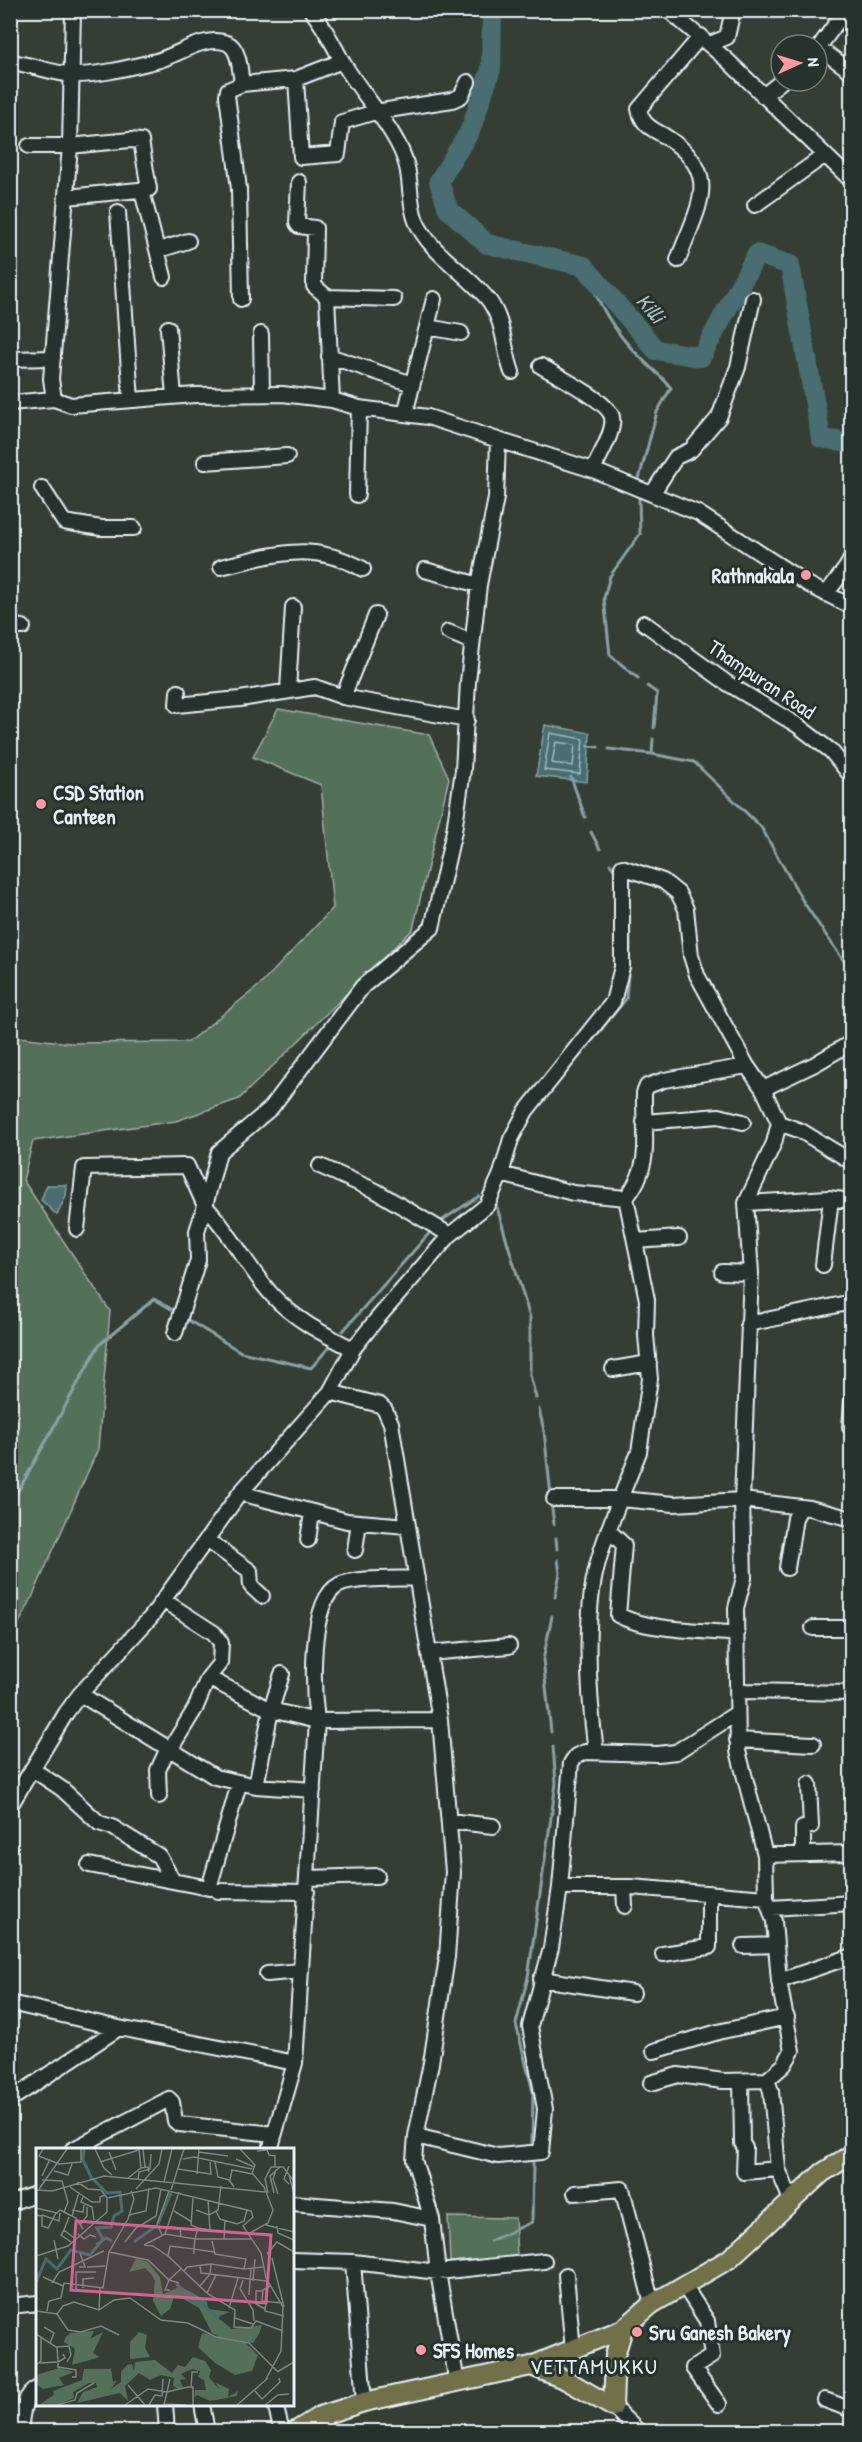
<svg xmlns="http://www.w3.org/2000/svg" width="862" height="2442" font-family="'Patrick Hand',sans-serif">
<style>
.green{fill:#547058;stroke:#9eb0a8;stroke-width:1.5}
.water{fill:#496d6f;stroke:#89a2a6;stroke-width:1.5}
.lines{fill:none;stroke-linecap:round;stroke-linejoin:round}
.shore{stroke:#a8bcc1;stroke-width:1.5}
.stream{stroke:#89a2a6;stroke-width:3}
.river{stroke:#496d6f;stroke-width:20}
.minor-casing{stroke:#e8f1f8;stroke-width:18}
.major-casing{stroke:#e8f1f8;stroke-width:22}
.minor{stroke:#26332d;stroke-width:14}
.major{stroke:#71704a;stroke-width:18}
.poi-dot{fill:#ff9aa2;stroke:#26332d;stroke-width:2}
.labels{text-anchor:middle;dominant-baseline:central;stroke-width:6;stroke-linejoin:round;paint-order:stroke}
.poi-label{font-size:21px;font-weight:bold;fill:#e8f1f8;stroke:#26332d;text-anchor:start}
.street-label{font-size:21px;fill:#e8f1f8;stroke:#26332d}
.water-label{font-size:22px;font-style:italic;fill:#a8bcc1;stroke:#26332d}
.neighbourhood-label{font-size:22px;letter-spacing:1.5px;fill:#e8f1f8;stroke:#26332d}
.inset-river{fill:none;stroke:#496d6f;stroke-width:3}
.inset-road{fill:none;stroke:#7c8683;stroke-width:1.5}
.view{fill:#cf6492;fill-opacity:0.15;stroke:#cf6492;stroke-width:3}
.inset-edge{fill:none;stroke:#e8f1f8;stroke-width:3}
</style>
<rect width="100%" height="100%" fill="#343e35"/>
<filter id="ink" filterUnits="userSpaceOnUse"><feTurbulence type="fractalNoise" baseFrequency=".0167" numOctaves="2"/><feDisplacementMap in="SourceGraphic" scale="12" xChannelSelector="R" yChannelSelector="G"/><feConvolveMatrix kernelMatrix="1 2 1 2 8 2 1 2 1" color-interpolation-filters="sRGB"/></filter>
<g filter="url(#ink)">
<!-- green -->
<path class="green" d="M278,709L429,735L449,778L413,929L239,1099L176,1121L33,1141L23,1180L110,1311L98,1449L31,1600L11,1639V1036L70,1043L188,1042L261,984L333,908L321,785L253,757Z
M448,2217L515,2218L517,2258L450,2262Z"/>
<!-- water -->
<path class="water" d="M545,725L590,733L587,782L536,776Z
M47,1185H67L66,1196L57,1215L41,1200Z"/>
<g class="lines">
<!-- shore -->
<path class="shore" d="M550,733L583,739L580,774L544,770Z
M556,742L575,745L573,766L552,763Z"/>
<!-- stream -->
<path class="stream" d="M584,266C597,301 613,332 641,358C651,369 662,376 671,388L657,412L639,479
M638,678L610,655L604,598L610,576L640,534L639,498
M647,686L657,693L654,728
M653,739L652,754L694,762L761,827L804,903L852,973
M588,746L598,747
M609,749L652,754
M571,777L585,817
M591,832L600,849
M610,864L614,870
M529,1118L626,999L630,949L629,891
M495,1201L530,1318V1375L536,1398
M438,1223L479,1196
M188,1320L241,1352L311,1368L331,1345
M343,1331L432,1230
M539,1409L544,1431L551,1496
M551,1502L554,1524
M10,1506L99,1345L154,1299L173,1310
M556,1538L557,1549
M555,1597L560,1573L558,1560
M551,1732L543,1660L552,1616
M532,2144L533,2092L516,2024L528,1977L556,1783L553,1747
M490,2241L532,2222L533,2163"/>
<!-- river -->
<path class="river" d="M492,10L491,69L470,131L439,181L448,209L487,244L584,266L656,350L701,357L757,254L790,265L821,438L852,444"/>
<!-- minor casing -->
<g class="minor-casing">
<path id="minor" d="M73,10L70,146L51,379L54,399L71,405L195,395L282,394L332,400L359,408L428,417L498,440L496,498L479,585L468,682L463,770L454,831L432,928L363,986L271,1108L219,1152L205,1206
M311,10C325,27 332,43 342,61C360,93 399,132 407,167C411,184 409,203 416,221C430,254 469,274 490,302C505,324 503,348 512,372
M668,10L727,60L852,181
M710,44L727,37L733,10
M819,48L852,72
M817,50L837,22L852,15
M10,62C31,64 53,74 74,75C102,75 130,67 156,61C177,56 205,34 227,43C240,48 240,72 242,84L228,90L227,95L239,189L241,299
M296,79L301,157L338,154L342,122L375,112L452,100L461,96L468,82
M242,84L296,79L342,61
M763,96L782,81
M29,146H70L130,140L141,141L149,189L67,197
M299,182L297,223L299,226L315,228L314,286L327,297L332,400
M142,191L164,277
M755,205L825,155
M118,212L131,400
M159,250L188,241
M678,260C698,205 725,173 663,135C650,128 642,124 639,109L701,36
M327,297L394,299
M427,327L461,333
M168,328L174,396
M261,334L262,394
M329,356L412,384
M10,359L53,358
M541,366C556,375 608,401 612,417C615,432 599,456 593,470
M10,403L54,399
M405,414L434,299
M498,440L593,470L698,513L809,585L852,607
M205,462L287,456
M42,488L64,522L101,528H134
M652,494L676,457L691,450L719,417L738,367L753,299
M357,495L359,408
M221,567C275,554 311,541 363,569
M425,570L479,585
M826,594L846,568L852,557
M376,615L343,697L467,720
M644,623L727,683L797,725L831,751L852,777
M10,626L23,627
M448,632L472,642
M288,690L293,607
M178,692L177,705L240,699L315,687L343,697
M763,1089L815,1064L852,1042
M644,1122L719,1116L743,1122
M779,1123L801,1131L852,1162
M320,1166L376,1191L450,1235
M501,1174L511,1139L526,1111L613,1002L622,967V867L663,881L678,893L686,909L691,956L697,975L747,1066L763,1089L779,1123L774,1143L746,1203L751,1273L742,1500L810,1508L852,1519
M626,1198C654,1164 643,1134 644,1093L647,1086L664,1080L747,1066
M746,1203L828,1198L852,1201
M77,1229L84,1168L187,1166L205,1206
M635,1241L679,1238
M823,1265L831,1199
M722,1272L751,1273
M748,1324L852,1302
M175,1333L198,1260L197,1231L205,1206C231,1233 247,1267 272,1295C295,1320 324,1334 353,1349
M613,1369L649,1363
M330,1392L380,1405L385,1410L391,1423L440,1720L453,1872L447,1957L431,2063L416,2136
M850,1427L852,1402
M240,1493L347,1521L407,1526
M554,1499H620C609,1529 596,1559 592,1591C585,1645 589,1699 596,1752
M608,1530L624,1545L618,1615C647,1631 703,1630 737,1634
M207,1540L250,1571L251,1586L262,1596
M308,1540L312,1513
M355,1550L359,1522
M787,1568L795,1518L801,1507
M163,1600L214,1633L221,1643L220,1663L208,1678L195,1709L171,1748
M813,1628H852
M429,1653L509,1646
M208,1678L271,1710L317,1721C313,1692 308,1600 339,1585C354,1577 399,1579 417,1578
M737,1691L852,1693
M80,1694L215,1777L256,1786L313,1790
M737,1740L813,1744
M32,1769L62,1789L99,1823L112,1827L159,1856L173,1881
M256,1786L271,1710L282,1674
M159,1796L158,1770L169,1746
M10,1806L66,1713L80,1694L151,1617L240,1493L330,1392L353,1349L376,1320L450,1235L487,1205L501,1174L573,1193L626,1198L647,1300L646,1335L650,1379L639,1452L620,1499L674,1504L742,1500L744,1578L736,1608L738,1751L765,1855L766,1898L774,1921L779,1981L792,2051L784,2065L767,2080L771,2091L778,2169L791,2200
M449,1821L493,1826
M803,1854V1828L811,1826L809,1784
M765,1855L852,1853
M89,1865L209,1888L239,1784
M307,1878L377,1876
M560,1887H631L766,1898
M624,1887L625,1906
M218,1891L307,1892
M771,1908L852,1903
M743,1946L776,1945
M663,1954L709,1947V1893
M267,1974L300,1971
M541,1979L633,1993
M779,1981L852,1956
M10,2003L119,2028L295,2063
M654,2051L718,2032L787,2017
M741,2081L742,2143L745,2148L744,2172L778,2169
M651,2083L678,2075L723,2081L767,2080
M10,2100L119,2028
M72,2150L169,2099L172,2102L175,2121L179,2124L274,2134
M270,2150L295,2063L317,1721L440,1720
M575,2193L622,2189L652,2304
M10,2203L38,2193
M292,2203L393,2211L432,2219
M292,2260L353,2262L438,2272L544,2261
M353,2262L364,2402
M566,2275L573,2350
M685,2287L707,2321L712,2356L693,2368L719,2404
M10,2306L38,2303
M457,2383L438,2272L432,2219L414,2160L416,2136L498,2156L541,2152L545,2109L530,2026L551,1948L560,1887L571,1763L576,1756L585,1752L658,1754L676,1752L737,1713
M825,2400L852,2410
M165,2404L167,2432
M202,2404L207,2432
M275,2404L282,2432
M613,2407L639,2432
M320,2416L327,2432
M20,2432C22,2417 22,2395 38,2388"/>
</g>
<!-- major casing -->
<g class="major-casing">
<path id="major" d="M531,2366L566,2380L613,2407
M613,2407L615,2355L623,2329
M294,2432L320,2416L364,2402L531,2366L623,2329L652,2304L729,2259L822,2173L852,2154"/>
</g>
<!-- minor -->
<use href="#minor" class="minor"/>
<!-- major -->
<use href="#major" class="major"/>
</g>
</g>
<!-- markers -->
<g class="poi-dot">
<circle cx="806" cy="575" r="6"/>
<circle cx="41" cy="804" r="6"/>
<circle cx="637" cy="2332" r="6"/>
<circle cx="421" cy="2350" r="6"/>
</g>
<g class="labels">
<!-- poi labels -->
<g class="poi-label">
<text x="794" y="575" text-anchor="end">Rathnakala</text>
<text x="53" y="792">CSD Station<tspan x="53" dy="24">Canteen</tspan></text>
<text x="649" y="2332">Sru Ganesh Bakery</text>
<text x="433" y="2350">SFS Homes</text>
</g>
<!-- street labels -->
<g class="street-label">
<text transform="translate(762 679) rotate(34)">Thampuran Road</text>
</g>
<!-- water labels -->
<g class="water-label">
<text transform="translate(651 308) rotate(49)">Killi</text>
</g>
<!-- neighbourhood labels -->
<g class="neighbourhood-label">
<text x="594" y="2366">VETTAMUKKU</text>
</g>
</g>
<!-- overview -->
<g transform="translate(36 2148)">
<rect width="258" height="258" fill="#343e35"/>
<path d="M100,110L112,114L124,129L127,146L141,140L151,142L171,153L172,161L194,164L181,169L196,181L226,177L223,186L217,195L183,189L176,185L163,160L144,149H138L134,161L125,168L117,153L119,133L115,126L109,120L93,124ZM58,183L54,191L67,184L57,205L64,209L36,217L39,201L28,194L29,190L34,185ZM103,184L111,187L109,200L114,209L94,211V194ZM166,185L210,195L222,207L216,223L199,227L179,215L162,199ZM157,209L169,213L175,222L173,229L184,242L180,235L193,241L192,249L202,243L201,248L174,253L161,247L158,250L159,242H170L168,232L162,229L164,223L156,221L145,226L150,231L144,232L147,239L142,241L137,238L138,230L125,227L114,232L103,225L89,238L92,253L84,245L41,255L47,244L61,239L60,235H53L37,244L38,250L20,257H3L18,247L17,243L46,232L48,221H75L77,234L81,232L75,241L85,234V224L91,217L96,216L98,223L99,214L119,212L136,225L142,217L149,219ZM23,220L38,224L23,230L28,237L7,241L0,236V227Z" fill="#547058"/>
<path class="inset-river" d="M122,76L135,45M98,94L120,78M60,97L70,90L76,93M0,134L10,111L21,121L35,102L54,107L67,91L61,80L75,79L78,68L86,63L84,44L71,45L55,29L47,12L48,1M140,136L183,170"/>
<path class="inset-road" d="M7,1L3,8L23,16M59,1L68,20L76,27M107,1L109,19M204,1L219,17L216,25L228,39L237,62L232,75L212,86M221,3L231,2L233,7L239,8V18M73,4L80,22M163,4L192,8M147,11L158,9L216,21M200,11L218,19M64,14L103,2L105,20M179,14L182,29L193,32L198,39M23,16L45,14V1M253,18L248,31L253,36M142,21L175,26L174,14M240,22L237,31L242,46M18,23L32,27L36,16M161,26L163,1M253,27L258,46M6,28L14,11M92,30L105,20L112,19L113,24M102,31L103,24L114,21L115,6M6,32L26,33L32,54L28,64M194,32L196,22L216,26M41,34L52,41L65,42L71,50L120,40L215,63L217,69L207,78L225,105L230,130L247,159L245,203L230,231M128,34L136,1M34,39L56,54H64V49L69,47M3,41L31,1M100,41L123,16L126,1M0,42L16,43L68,28L229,44M135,42L148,1M232,45L229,31L235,19H247L258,33M238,45L234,28L244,19M47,49L45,54L56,59L58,72M0,60L21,65L24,62L40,70L47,81M36,62L47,64L48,57M160,62L173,67L182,62L185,38M138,63L156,74M180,63L184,71L201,76L208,73L211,62M0,67L6,68V78L12,80L20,65M6,67L23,73L24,65M93,67L110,63L113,40M36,68L43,44M33,69L28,82L38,90M44,77L51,68V59M230,77L258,84M241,78L242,85L258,92M134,79L144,80L145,89M162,80L174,82L172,52M28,82L25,87L35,94M42,86L48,91L54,87L60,89M129,86L143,44M126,87L121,76L133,43M188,91L189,72M215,91H159L158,101L134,98L132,108L172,146L199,162L198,179L215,180L220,173L247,183M18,92L22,111M176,93L179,106L210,111L208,121L227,119M89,94L100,80L120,68L125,41M108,97L129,86L159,91L162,80L155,77L157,50M108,97L117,98L132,108M73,104L92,71L98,51L95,43M158,106V101L178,104M231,106L241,94L258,104M0,108L32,98L71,64V50M236,110L248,159M175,116L174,126L231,133M164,117L165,125L174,126L164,138M43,119H49L44,105M51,119L69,118M148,123L151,119L175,116L208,121M7,129L27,138M207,132L204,141L217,162L218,173M217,133L219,111M16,135L23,124L68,103M143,135L133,132L145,121M234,138L227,142L226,153L246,155M47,140V131L58,130M227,143H220V156L229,161M40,144V124H60M171,145L180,127M213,147L215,120M230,154L229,163L248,168M193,160L202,130M63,162L64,140M0,163L21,166L27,158L38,154L63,162L78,152L94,150L125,172L152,175L180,189L213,195L242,224M11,163L13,153L25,150L28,135L67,140L73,104L112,112L133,132L129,142H134M21,166L32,182L45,184L65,178L83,187M199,170L217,176M8,179L18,185L14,195M0,186L20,199L33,198L35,207L31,214M27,206L29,210L22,214V219L40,222V229H36M3,215L22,214L21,199M0,217L5,213V189M241,224L258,214M92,237L109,257M155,240L156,224H162M219,243L226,251L244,234L243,230M129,256L150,257M21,257L39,252L41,245L58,235M89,257L112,241L131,244L152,239H157V257M113,257L119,247L126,248L127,231M128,257L134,231M201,257L232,230M229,257L242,247L253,246"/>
<path class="view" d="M40,73L235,87L230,155L35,142Z"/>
<rect width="258" height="258" class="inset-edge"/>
</g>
<!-- margin -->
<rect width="862" height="2442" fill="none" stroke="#26332d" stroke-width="36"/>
<rect x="18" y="18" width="826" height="2406" fill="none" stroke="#e8f1f8" stroke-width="2" filter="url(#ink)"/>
<!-- north arrow -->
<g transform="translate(799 63) rotate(86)"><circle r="28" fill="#26332d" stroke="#747f7e" stroke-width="1.5"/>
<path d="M0-4.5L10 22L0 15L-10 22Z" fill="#ff9aa2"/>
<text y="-9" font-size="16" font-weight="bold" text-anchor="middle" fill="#e8f1f8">N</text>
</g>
</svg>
